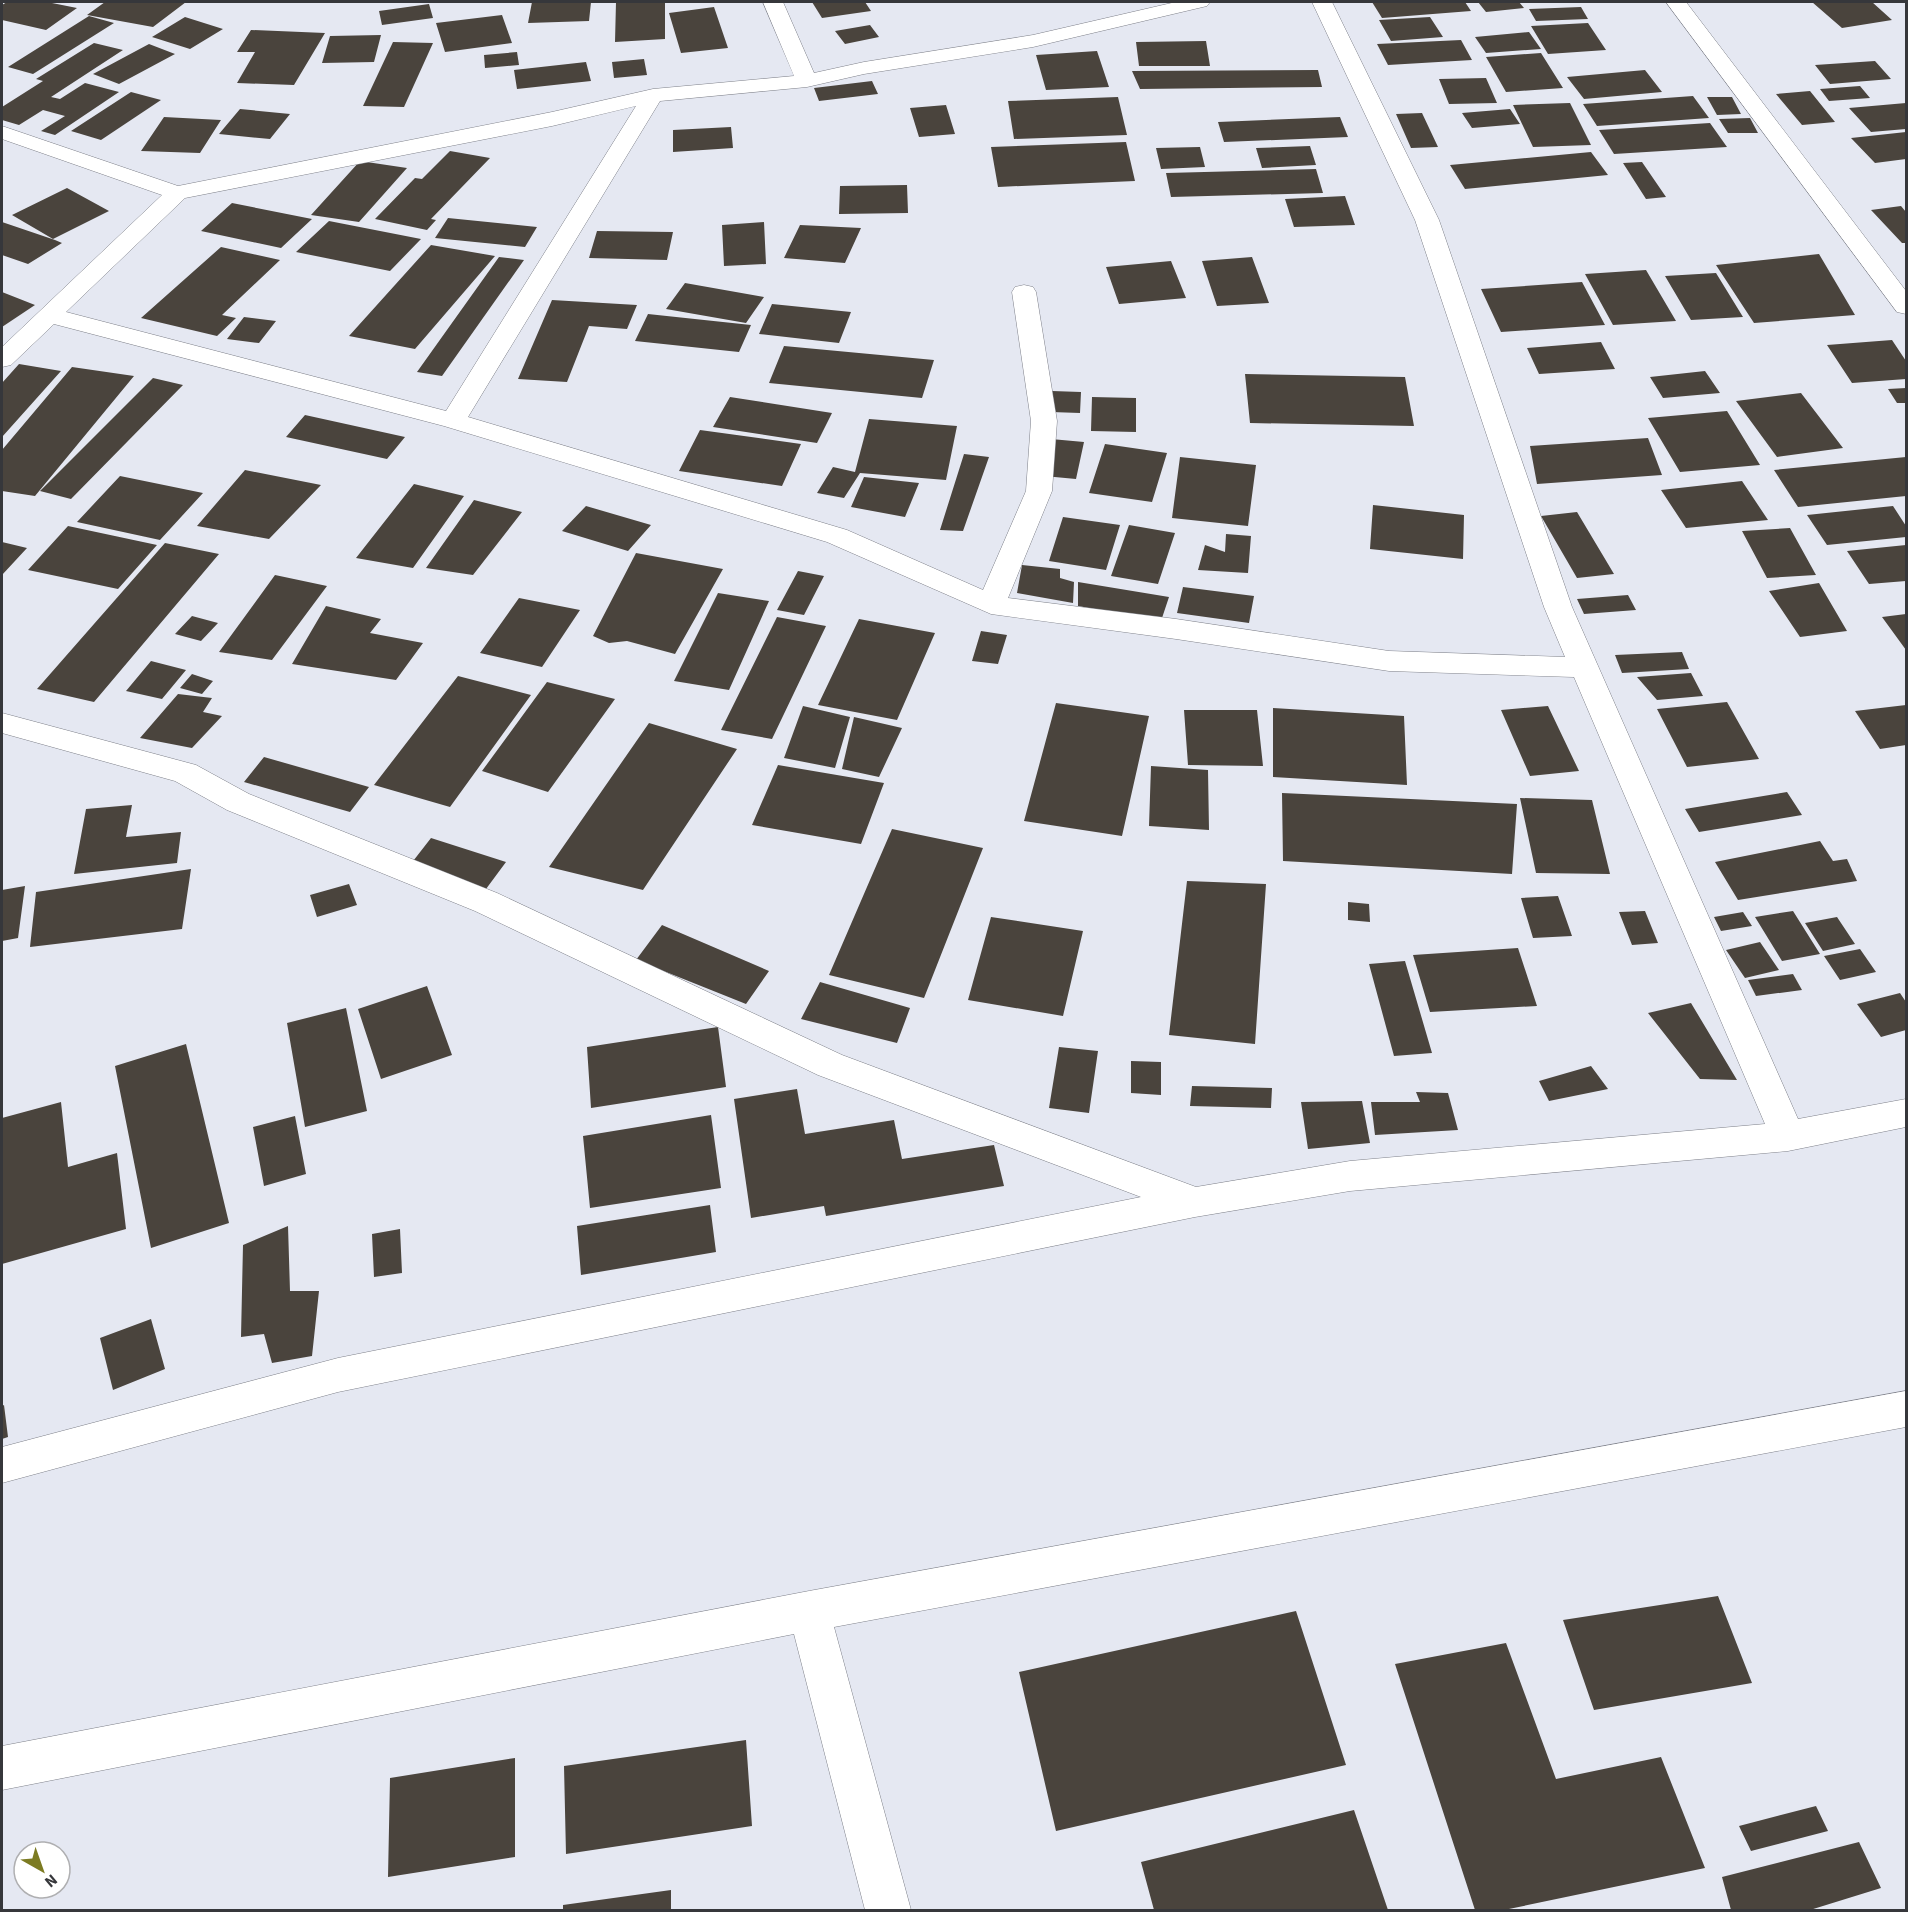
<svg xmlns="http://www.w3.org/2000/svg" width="1908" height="1912" font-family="'Source Sans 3',sans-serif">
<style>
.building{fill:#4a443d}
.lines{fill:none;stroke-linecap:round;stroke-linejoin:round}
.street-casing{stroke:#7e8089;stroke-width:1}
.street{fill:#fff;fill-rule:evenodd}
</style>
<rect width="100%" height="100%" fill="#e5e8f2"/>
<!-- building -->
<path class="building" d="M7,2H47L77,8L46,30L2,20V5Z
M105,2H186L153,27L87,15Z
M532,2H591L589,21L528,23Z
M616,2H665V39L615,42Z
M812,2H865L871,11L822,18Z
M1372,2H1465L1471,11L1382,18Z
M1478,2H1519L1524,8L1486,12Z
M1812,2H1872L1892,20L1842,28Z
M429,4L433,18L382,25L379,11Z
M714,7L728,48L681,53L669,13Z
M1581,7L1588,19L1536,21L1529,9Z
M502,15L512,43L445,52L436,23Z
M89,16L114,23L33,74L8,67Z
M185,17L223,29L190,49L152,37Z
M1430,17L1443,37L1391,41L1379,20Z
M1588,23L1606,50L1548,54L1531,26Z
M870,25L879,37L845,44L835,31Z
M251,30L325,33L294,85L237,83L255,52H237Z
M1529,32L1541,49L1486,53L1475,37Z
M381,35L374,62L322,63L330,36Z
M1461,40L1472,60L1388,65L1377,44Z
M1206,41L1210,66H1139L1136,42Z
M393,42L433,43L404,107L363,106Z
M94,43L123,50L51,97L60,99L85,83L119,92L55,135L41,131L65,116L43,110L19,125L2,120V107L43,81L36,79Z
M149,44L175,54L119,84L93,74Z
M1097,51L1109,87L1046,90L1036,55Z
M517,52L519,65L485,68L484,55Z
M1541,53L1563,88L1506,92L1486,57Z
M644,59L647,75L614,78L612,62Z
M1875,61L1891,79L1830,84L1815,65Z
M586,62L591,81L517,89L514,70Z
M1318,70L1322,87L1140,89L1132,71Z
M1645,70L1662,92L1584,99L1567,77Z
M1486,78L1497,103L1449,104L1439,79Z
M872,81L878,94L819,101L814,88Z
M1860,86L1870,98L1829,101L1820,89Z
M1810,91L1835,122L1802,125L1776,94Z
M131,92L161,100L101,140L71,131Z
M1693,96L1709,118L1597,126L1583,104Z
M1118,97L1127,135L1014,139L1008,101Z
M1707,97H1732L1741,114L1717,115Z
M1570,103L1591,145L1533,147L1513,105Z
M1906,103V129L1871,132L1849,108Z
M946,105L955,134L919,137L910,108Z
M240,109L290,114L270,139L219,134Z
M1510,109L1520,124L1472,128L1462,113Z
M1422,113L1438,147L1411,148L1396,114Z
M164,117L221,120L200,153L141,151Z
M1340,117L1348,137L1224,142L1218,122Z
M1750,118L1758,133H1728L1719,119Z
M1710,123L1727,147L1614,154L1599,130Z
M731,127L733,148L673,152V130Z
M1906,132V159L1875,163L1851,138Z
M1126,142L1135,181L998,187L991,147Z
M1310,146L1316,165L1262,168L1256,148Z
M1200,147L1205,167L1161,169L1156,148Z
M450,151L490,158L431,219L436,220L427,230L375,219L415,178L422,179Z
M1591,152L1608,175L1465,189L1450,165Z
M360,161L407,168L359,222L311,215Z
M1642,162L1666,197L1646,199L1623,163Z
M1316,169L1323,193L1171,197L1166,173Z
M907,185L908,213L839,214L840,186Z
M67,188L109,211L53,239L12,215Z
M1345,196L1355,225L1294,227L1285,199Z
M232,203L312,219L281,248L201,231Z
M1901,206L1906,212V243H1902L1871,210Z
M448,218L537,227L525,247L435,238Z
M329,221L421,239L390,271L296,252Z
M2,222L55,240L62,243L28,264L2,255Z
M764,222L766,264L724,266L722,225Z
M800,225L861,228L845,263L784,258Z
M597,231L673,232L667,260L589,258Z
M431,245L495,256L415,349L349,336Z
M221,247L280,260L222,315L236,318L217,336L141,318Z
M1819,254L1855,315L1754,323L1716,265Z
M499,257L524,260L442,376L417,372Z
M1252,257L1269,303L1217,306L1202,261Z
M1171,261L1186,298L1119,304L1106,267Z
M1646,270L1676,321L1613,325L1585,274Z
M1716,273L1743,317L1691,320L1665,276Z
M1582,282L1605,325L1501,332L1481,289Z
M685,283L764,297L746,323L666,309Z
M2,292L35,305L2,327Z
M552,300L637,305L627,329L589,326L567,382L518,379Z
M772,304L851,312L839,343L759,334Z
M648,314L751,325L739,352L635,341Z
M244,317L276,321L259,343L227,339Z
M1892,340L1906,361V379L1852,383L1827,345Z
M1601,342L1615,369L1539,374L1527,348Z
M784,346L934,360L922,398L769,383Z
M19,364L61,371L2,437V383Z
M72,367L134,376L35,496L2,491V450Z
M1705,371L1720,393L1663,398L1650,377Z
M1245,374L1405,377L1414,426L1250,423Z
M153,378L183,385L71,499L40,491Z
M1906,388V403H1897L1888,389Z
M1052,391L1081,392L1080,413L1051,412Z
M1801,393L1843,448L1777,457L1736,401Z
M730,397L832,413L817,443L713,427Z
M1092,397L1136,398V432L1091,431Z
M1727,411L1760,465L1680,472L1648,418Z
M305,415L405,437L387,459L286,437Z
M869,419L957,426L946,480L860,473L844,498L817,493L833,467L855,472Z
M700,430L801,444L782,486L679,471Z
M1648,438L1662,475L1537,484L1530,446Z
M1051,439L1084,442L1076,479L1044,476Z
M1105,444L1167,453L1152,502L1089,493Z
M964,454L989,457L963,531L940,530Z
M1180,457L1256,465L1248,526L1172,518Z
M1906,457V496L1798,507L1774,470Z
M245,470L321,485L269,539L197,526Z
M120,476L203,493L160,540L77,522Z
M864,477L919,483L905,517L851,507Z
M1742,481L1768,520L1686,528L1661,490Z
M414,484L464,496L413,568L356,558Z
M474,500L522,512L473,575L426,568Z
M1373,505L1464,515L1463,559L1370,549Z
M586,506L651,525L628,551L562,531Z
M1893,506L1906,526V537L1827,545L1807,515Z
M1577,512L1614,574L1577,578L1541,516Z
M1063,517L1120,525L1106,570L1049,561Z
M1129,525L1175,533L1158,584L1111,576Z
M68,526L157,545L118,589L28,570Z
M1790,528L1816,575L1767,578L1742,531Z
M1226,534L1251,536L1248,573L1198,570L1205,545L1225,552Z
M2,542L27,548L2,575Z
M165,543L219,554L94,702L37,689Z
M1906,545V581L1869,584L1847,551Z
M636,553L723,569L675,654L627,641L609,643L593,636Z
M1022,565L1060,569V578L1074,582L1073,603L1017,593Z
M798,571L824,576L804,615L777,610Z
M275,575L327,586L272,660L219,652Z
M1078,582L1169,597L1161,621L1078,606Z
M1819,583L1847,631L1800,637L1769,591Z
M1183,587L1254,596L1249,623L1177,613Z
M718,593L769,601L729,690L674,681Z
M1628,595L1636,610L1584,614L1577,599Z
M519,598L580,610L542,667L480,653Z
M326,606L381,619L370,633L423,643L396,680L292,664Z
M1906,614V650L1882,617Z
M192,616L218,623L201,641L175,634Z
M777,617L826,626L772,739L721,730Z
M859,619L935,633L897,720L818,705Z
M981,631L1007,635L998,664L972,661Z
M1682,652L1689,669L1622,673L1615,655Z
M151,661L186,670L162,699L126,691Z
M1691,673L1703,696L1657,700L1637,677Z
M192,674L213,681L202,694L180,688Z
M458,676L531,695L450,807L374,785Z
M547,682L615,699L548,792L482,771Z
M178,694L212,698L203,712L222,716L192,748L140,738Z
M1727,702L1759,759L1687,767L1657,709Z
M1056,703L1149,716L1122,836L1024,821Z
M1906,705V745L1880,749L1855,711Z
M803,706L850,717L835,768L784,758Z
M1548,706L1579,771L1530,776L1501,710Z
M1273,708L1404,716L1407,785L1273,777Z
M1184,710H1257L1263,766L1188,765Z
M854,717L902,728L879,777L842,769Z
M649,723L737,749L643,890L549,867Z
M264,757L369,787L350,812L244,782Z
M778,765L884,783L861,844L752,825Z
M1151,766L1208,770L1209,830L1149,826Z
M1787,792L1802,815L1699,832L1685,809Z
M1282,793L1517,804L1512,874L1283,861Z
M1520,798L1592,800L1610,874L1536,873Z
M132,805L126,837L181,832L177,863L74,874L86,809Z
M892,829L983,848L924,998L829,975Z
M431,838L506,862L486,889L410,865Z
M1820,841L1833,861L1847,859L1857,881L1738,900L1715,862Z
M191,869L182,929L30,947L36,892Z
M1187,881L1266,884L1255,1044L1169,1035Z
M349,884L357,905L317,917L310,895Z
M25,886L18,938L2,941V890Z
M1558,896L1572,936L1533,938L1521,898Z
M1348,902L1369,904L1370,922L1348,920Z
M1645,911L1658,943L1632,945L1619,912Z
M1793,911L1820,954L1782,961L1755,917Z
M1743,912L1752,926L1721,931L1714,917Z
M991,917L1083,931L1063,1016L968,1000Z
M1837,917L1855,944L1823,951L1805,923Z
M662,925L769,971L746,1004L636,960Z
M1760,942L1779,970L1745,978L1726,950Z
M1518,948L1537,1006L1430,1012L1413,955Z
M1860,949L1876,972L1840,980L1824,956Z
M1405,961L1432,1053L1394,1056L1369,964Z
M1793,974L1802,990L1756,996L1748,980Z
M820,982L910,1008L897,1043L801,1019Z
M427,986L452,1055L381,1079L358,1009Z
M1900,993L1906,1002V1030L1881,1037L1857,1004Z
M1691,1003L1737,1080L1700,1079L1648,1013Z
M346,1008L367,1111L305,1127L287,1023Z
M718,1027L726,1087L591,1108L587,1047Z
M186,1044L229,1223L151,1248L115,1066Z
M1059,1047L1098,1051L1089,1113L1049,1108Z
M1131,1061L1161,1062V1095L1131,1093Z
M1591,1066L1608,1089L1549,1101L1539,1081Z
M1192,1086L1272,1088L1271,1108L1190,1106Z
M797,1089L805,1134L894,1120L902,1159L994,1145L1004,1186L826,1216L824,1206L751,1218L734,1099Z
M1416,1092L1448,1093L1458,1130L1375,1135L1371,1102H1420Z
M1362,1101L1370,1143L1308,1149L1301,1102Z
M61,1102L68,1167L117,1153L126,1229L2,1264V1118Z
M711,1115L721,1188L590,1208L583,1136Z
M295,1116L306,1174L264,1186L253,1127Z
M710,1205L716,1252L581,1275L577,1226Z
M288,1226L290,1291H319L312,1356L272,1363L264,1334L241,1337L243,1245Z
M400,1229L402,1273L374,1277L372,1234Z
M151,1319L165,1369L113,1390L100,1338Z
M4,1405L8,1437L2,1439V1406Z
M1718,1596L1752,1683L1594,1710L1563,1620Z
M1296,1611L1346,1765L1056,1831L1019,1672Z
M1506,1643L1556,1779L1661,1757L1705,1868L1504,1910H1475L1395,1664Z
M746,1740L752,1826L566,1854L564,1766Z
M515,1758V1857L388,1877L390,1778Z
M1816,1806L1828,1831L1751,1851L1739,1826Z
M1354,1810L1388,1910H1154L1141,1862Z
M1859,1842L1881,1888L1810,1910H1731L1722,1877Z
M671,1890V1910H563V1905Z"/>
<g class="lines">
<!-- street casing -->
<g class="street-casing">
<path id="street" d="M763,2H783L814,73L864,62L1033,35L1176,2H1210L1207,6L1033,47L864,74L807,87L660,101L468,417L847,530L983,590L1026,491L1031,421L1012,292L1015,287L1024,285L1033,287L1036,292L1057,421L1052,491L1008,598L1176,619L1389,651L1565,657L1544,607L1415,220L1312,2H1332L1439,220L1572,607L1798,1119L1906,1099V1127L1788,1151L1350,1191L1195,1217L338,1392L2,1483V1447L338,1358L1141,1197L818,1075L475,911L227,810L175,781L2,733V713L196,765L249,794L497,893L842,1055L1196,1187L1350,1161L1765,1124L1574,677L1389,671L1176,639L991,614L827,542L444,426L54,324L11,365L2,367V347L162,195L2,139V126L178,186L552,112L653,89L794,76ZM636,106L446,411L66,312L185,198L552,126Z
M1666,2H1686L1906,291V314L1897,312Z
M1906,1391V1427L834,1627L911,1910H865L794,1634L2,1790V1746L809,1591Z"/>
</g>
<!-- street -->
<use href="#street" class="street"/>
</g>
<!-- border -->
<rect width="1908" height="1912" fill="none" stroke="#36373b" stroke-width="6"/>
<!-- north arrow -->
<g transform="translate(42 1870) rotate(140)"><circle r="28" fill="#ffffff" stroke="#afafb1" stroke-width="1.5"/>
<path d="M0-4.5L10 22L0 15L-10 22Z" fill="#7c7b22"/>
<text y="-9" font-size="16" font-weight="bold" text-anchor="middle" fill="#36373b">N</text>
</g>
</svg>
